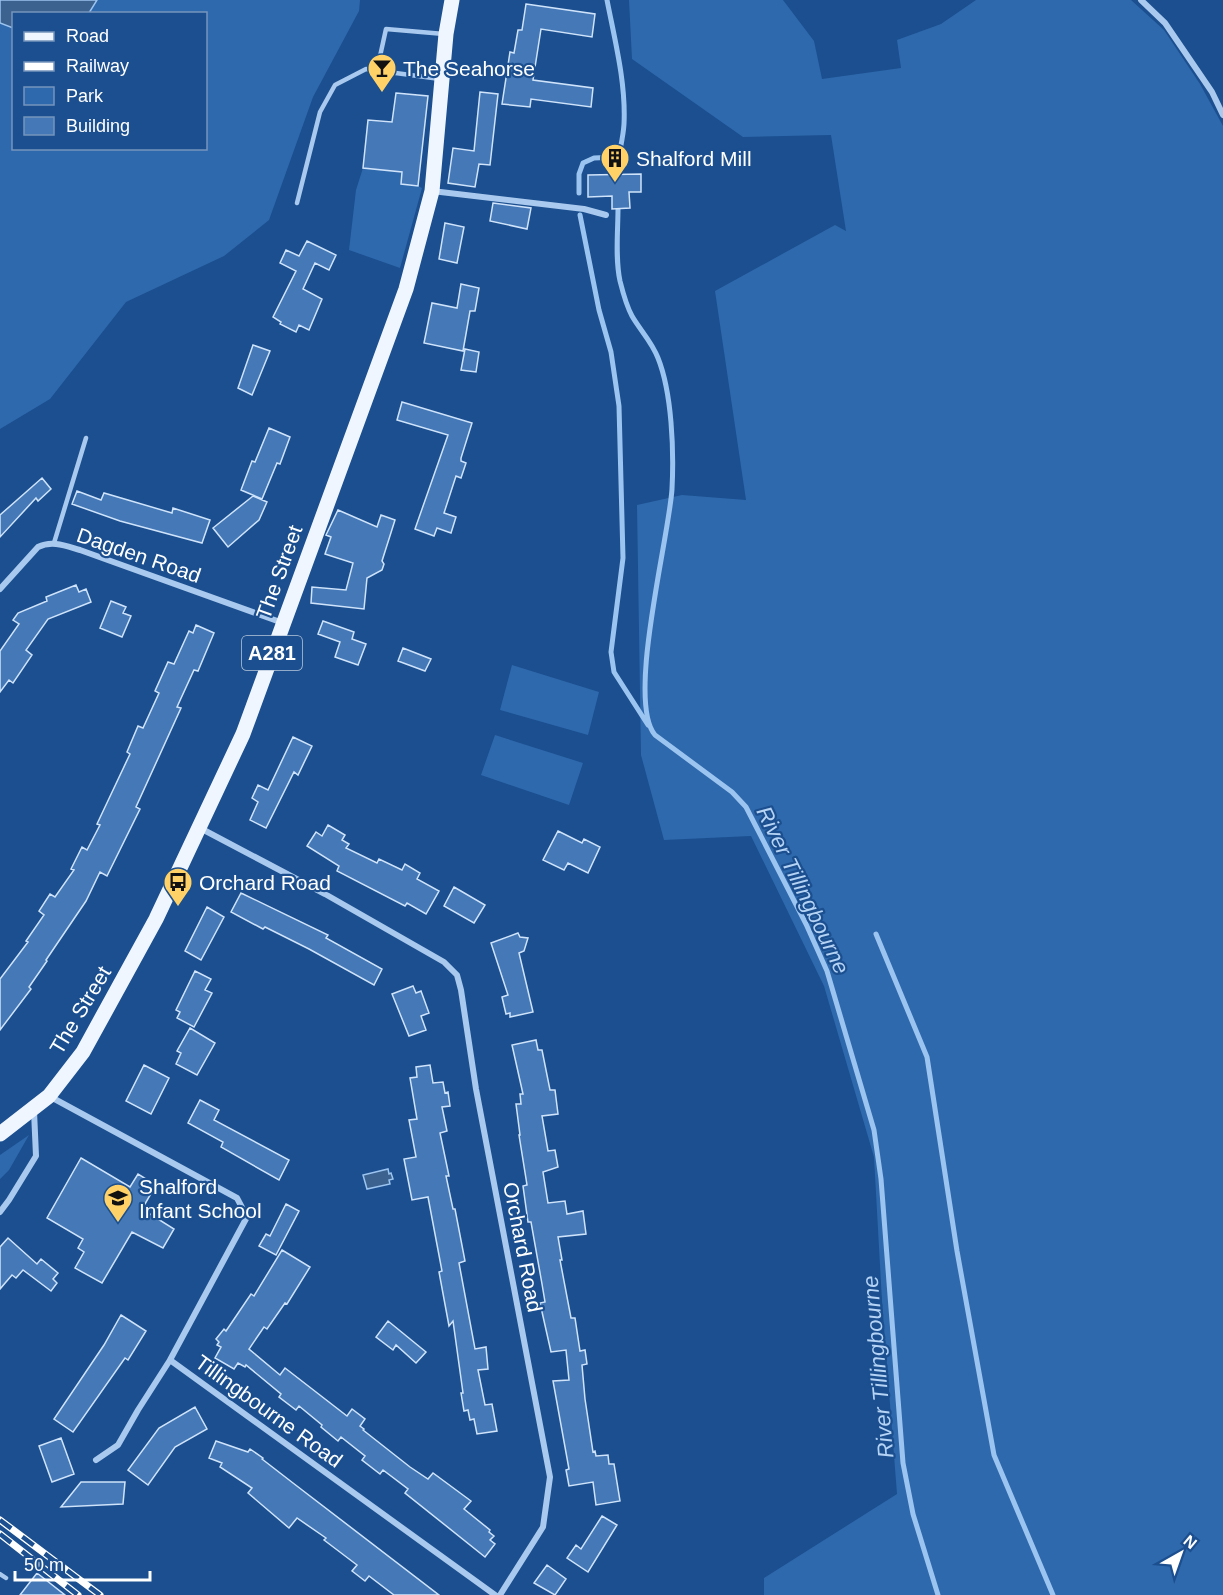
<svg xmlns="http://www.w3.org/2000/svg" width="1223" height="1595" font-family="Helvetica,sans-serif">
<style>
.green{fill:#2e69ad;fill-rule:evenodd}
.water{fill:#3c6290;stroke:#9cc4f0;stroke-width:1.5}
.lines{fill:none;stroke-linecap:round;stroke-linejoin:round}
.stream{stroke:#9cc4f0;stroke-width:5}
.building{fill:#4478b7;stroke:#cfe3fa;stroke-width:1.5}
.lane{stroke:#a9c9ee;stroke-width:4.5}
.street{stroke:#a9c9ee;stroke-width:6}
.primary{stroke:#f0f6ff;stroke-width:15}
.rail-casing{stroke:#fff;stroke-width:7}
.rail{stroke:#1b4f8f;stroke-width:4.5;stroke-dasharray:14;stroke-linecap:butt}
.labels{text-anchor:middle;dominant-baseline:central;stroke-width:4.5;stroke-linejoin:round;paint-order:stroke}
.shield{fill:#1b4f8f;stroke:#bbcadd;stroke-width:1.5}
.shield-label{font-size:20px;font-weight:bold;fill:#fff}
.poi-label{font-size:21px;fill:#fff;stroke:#1b4f8f;text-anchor:start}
.street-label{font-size:21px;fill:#fff;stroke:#1b4f8f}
.water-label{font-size:22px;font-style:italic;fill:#b5d3f5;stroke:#1b4f8f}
</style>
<rect width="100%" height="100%" fill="#1b4f8f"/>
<!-- green -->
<path class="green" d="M0,0H360L359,11L313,97L269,220L224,256L126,302L50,399L0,429ZM14,14H206V148H14Z
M629,0H783L814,41L822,79L901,68L897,40L941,24L976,0H1131L1164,30L1200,84L1223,126V1595H764V1578L897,1494L882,1301L874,1157L824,986L751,836L664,840L641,755L637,505L682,495L746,500L715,291L835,225L846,231L831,135L743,137L632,59Z
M363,168L402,172L401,184L418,186L422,188L400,268L349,250L356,190Z
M512,665L599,692L588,735L500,710Z
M495,735L583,763L569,805L481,775Z
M29,1135L9,1170L0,1179V1155Z"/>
<!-- water -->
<path class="water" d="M0,0H97L89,13L14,14L13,28L0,23Z
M388,1169L389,1174L391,1173L393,1179L389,1180L390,1184L367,1189L363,1175Z"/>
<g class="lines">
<!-- stream -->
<path class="stream" d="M607,0C615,41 626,83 624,124C623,142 617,157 617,175
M579,193V174L583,163L594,158L617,157
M618,208C618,232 615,258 620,281C623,293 626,305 632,316C640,330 652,342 658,358C672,393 674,451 672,489C669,538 626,700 655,735L732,792L746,807L806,924L827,971L874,1130L881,1179L903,1463L913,1514L938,1595
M580,215L599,310L611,352L619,406L623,558L611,652L614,672L648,725
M876,934L927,1057L957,1251L994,1455L1053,1595"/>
</g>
<!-- building -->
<path class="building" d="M526,4L595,14L592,37L541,29L533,80L593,88L591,107L531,99L530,107L502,104L510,52L514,53L518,30H522Z
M480,92L498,94L490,165L479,164L475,187L448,183L453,148L474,151Z
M396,93L428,96L418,186L401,184L402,172L363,168L368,120L392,122Z
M641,174V192H629L630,208L612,209V196L588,197V175Z
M493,203L531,208L527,229L490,221Z
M445,223L464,227L457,263L439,259Z
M307,241L336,255L329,270L315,263L303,289L322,299L309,330L299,325L296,332L280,324L281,322L273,317L296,271L280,263L286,250L299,256Z
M461,284L479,288L475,311H470L463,351L424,343L432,303L457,308Z
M253,345L270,351L252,395L238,388Z
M465,349L479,352L476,372L461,370Z
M402,402L472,423L461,458V461L466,463L461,478L456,476L444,513L456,517L451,533L437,528L434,536L415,529L448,435L397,420Z
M269,428L290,437L280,464L277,463L262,499L241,490L252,461L255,462Z
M42,478L51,489L38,501L36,498L0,537V515Z
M77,491L101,500L104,493L172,513L173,508L210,520L202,543L120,521L72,504Z
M253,496L267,502L259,520L228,547L213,528Z
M338,510L377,527L381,515L395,520L382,561L384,564L382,570L367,578L364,609L311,603L312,587L346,590L353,563L325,554L331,537L326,535Z
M76,585L79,592L86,589L91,602L48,619L26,650L32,655L13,683L9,680L0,692V651L19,624L13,620L18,613L47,601L46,597Z
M111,601L126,607L123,613L131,616L122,637L100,628Z
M323,621L354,632L352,639L366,644L358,665L335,657L340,642L318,634Z
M196,625L214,633L198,671L194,670L177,707L181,708L136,807L140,809L107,876L100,872L86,901L46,960L47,961L29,987L31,989L0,1030V979L28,942L26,941L44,915L39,911L50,894L55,897L74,870L71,869L82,847L87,850L100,825L97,824L130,754L127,752L138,726L143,728L159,693L155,691L168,662L174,664L189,631L193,633Z
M403,648L431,659L425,671L398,661Z
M293,737L312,746L298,775L294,772L266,828L250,820L258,802L252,798L258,785L268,790Z
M328,825L345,835L342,840L349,844L346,848L377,863L379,859L402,870L405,864L420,873L417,879L439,891L426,914L407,903L405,906L337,871L339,866L307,846L316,832L322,836Z
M558,831L582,843L584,839L600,847L588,873L568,863L564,870L543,860Z
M454,887L485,905L474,923L444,906Z
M241,893L328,935L326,938L382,969L374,985L309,949L265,927L263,929L231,912Z
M207,907L224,917L201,960L185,951Z
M518,933L520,937L528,938L524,951L519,953L533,1012L510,1017V1013L506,1014L502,997L508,995L491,943Z
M195,971L211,979L205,990L212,993L194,1027L177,1018L180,1012L176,1010Z
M413,986L416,993L421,991L429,1013L421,1016L426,1030L409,1036L392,994Z
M190,1028L215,1043L197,1075L176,1064L181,1053L177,1051Z
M536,1040L538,1050H542L550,1090H555L558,1114L542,1116L548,1151L555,1150L558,1167L543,1172L548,1203L565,1201L567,1214L583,1211L586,1234L558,1237L562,1260H560L571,1318H575L580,1351L585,1350L587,1364L582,1365L585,1399L593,1452L595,1451L596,1456L608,1455L609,1464H614L620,1501L596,1505L593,1482L569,1486L566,1470L569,1469L553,1381L569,1380L566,1350L551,1352L540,1303L545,1302L542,1284L531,1222H528L523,1186L527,1185L519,1135H520L516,1104H521L520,1094H523L512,1045Z
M144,1065L169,1078L151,1114L126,1101Z
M430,1065L433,1083L443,1082L445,1093L448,1092L450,1106L442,1107L447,1131L440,1133L449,1176H446L453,1209H455L465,1261L459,1263L475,1349L486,1347L488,1369L478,1370L485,1405L492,1404L497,1431L477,1434L474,1419L470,1420L468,1410L464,1411L461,1393H463L453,1321L449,1326L439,1272L442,1271L428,1197L412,1200L404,1159L416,1157L409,1120L417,1119L410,1078L417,1077L416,1067Z
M200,1100L219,1110L214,1120L289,1160L279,1180L221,1147L223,1142L188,1123Z
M81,1158L130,1187L138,1174L156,1185L142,1209L174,1229L163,1248L132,1232L102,1283L75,1268L84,1252L78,1248L83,1239L47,1218Z
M286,1204L299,1211L276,1255L259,1246L266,1234L270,1236Z
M8,1238L37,1264L41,1259L58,1273L53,1279L57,1283L51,1291L23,1270L16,1278L12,1275L0,1289V1247Z
M282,1250L310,1267L287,1304L285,1303L267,1329L264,1327L249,1349L280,1375L285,1368L347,1416L352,1409L365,1419L360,1426L364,1429L363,1430L410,1467L428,1479L433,1473L471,1501L464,1509L490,1530L489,1532L494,1536L490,1540L495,1544L485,1557L405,1493L408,1489L383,1470L380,1474L362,1460L365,1456L341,1437L338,1441L321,1427L322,1425L299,1406L296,1410L279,1397L281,1394L246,1365L245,1367L238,1363L234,1369L215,1358L221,1347L217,1345L219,1342L216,1339L224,1329L226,1331L251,1294L254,1296Z
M121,1315L146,1331L128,1360L125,1358L73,1432L54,1419L104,1345Z
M388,1321L426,1352L416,1363L396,1345L393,1350L376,1337Z
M195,1407L207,1429L175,1447L148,1485L128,1470L159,1428Z
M61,1438L74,1474L52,1482L39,1446Z
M216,1441L248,1452L250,1449L263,1458L262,1459L293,1483L439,1595H394L369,1576L365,1581L352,1571L357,1565L324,1540L326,1538L297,1518L289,1528L248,1493L252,1488L220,1467L222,1463L209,1458Z
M81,1482H125L123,1504L61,1507Z
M602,1516L617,1525L588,1572L567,1558L576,1545L581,1549Z
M547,1565L566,1579L555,1595L534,1583Z
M37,1573L65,1595H20Z"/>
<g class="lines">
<!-- lane -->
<path class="lane" d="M377,70L386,29L444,34
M297,203L320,112L335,85L366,69L440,79
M54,543L86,438
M0,1574L6,1578"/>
<!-- street -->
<path class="street" d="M1141,0L1165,23L1212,92L1223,115
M432,191L584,209L606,215
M0,589L38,547C52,540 66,546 80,550L283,623
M200,828L325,894L444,962L457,975L461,990L476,1089L550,1477L543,1527L500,1595
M49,1096L237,1198L247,1217L170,1360L495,1595
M0,1212L9,1200L36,1156L34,1111
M96,1460L118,1445L138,1410L170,1360"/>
<!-- primary -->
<path class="primary" d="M0,1134L49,1096L83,1052L156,919L243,734L406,289L432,191L446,34L452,0"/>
<!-- rail casing -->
<g class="rail-casing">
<path id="rail" d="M0,1520L100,1595
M0,1534L78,1595"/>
</g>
<!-- rail -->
<use href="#rail" class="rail"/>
</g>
<!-- icons -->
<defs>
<g id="bar-pin" transform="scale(1.5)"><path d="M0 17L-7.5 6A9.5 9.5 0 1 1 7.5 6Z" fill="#ffd166" stroke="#1b4f8f"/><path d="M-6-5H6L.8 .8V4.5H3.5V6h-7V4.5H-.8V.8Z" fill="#111"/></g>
<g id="building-pin" transform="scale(1.5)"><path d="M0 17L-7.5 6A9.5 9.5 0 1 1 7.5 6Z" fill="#ffd166" stroke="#1b4f8f"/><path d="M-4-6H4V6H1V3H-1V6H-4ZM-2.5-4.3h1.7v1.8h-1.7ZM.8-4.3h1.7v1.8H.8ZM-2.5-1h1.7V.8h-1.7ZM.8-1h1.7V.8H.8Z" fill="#111"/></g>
<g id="bus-pin" transform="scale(1.5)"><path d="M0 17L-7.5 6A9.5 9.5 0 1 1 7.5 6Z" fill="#ffd166" stroke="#1b4f8f"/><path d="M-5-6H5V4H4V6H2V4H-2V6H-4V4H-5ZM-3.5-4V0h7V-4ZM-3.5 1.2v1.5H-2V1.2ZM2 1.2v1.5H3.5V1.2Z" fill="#111"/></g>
<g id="school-pin" transform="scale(1.5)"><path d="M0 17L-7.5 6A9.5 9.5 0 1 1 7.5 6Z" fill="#ffd166" stroke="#1b4f8f"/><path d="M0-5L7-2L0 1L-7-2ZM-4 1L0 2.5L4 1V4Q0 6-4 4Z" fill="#111"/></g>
</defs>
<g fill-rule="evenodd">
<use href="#bar-pin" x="382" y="68"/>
<use href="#building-pin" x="615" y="158"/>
<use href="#bus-pin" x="178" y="882"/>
<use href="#school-pin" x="118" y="1198"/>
</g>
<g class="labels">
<!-- shield labels -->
<rect class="shield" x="242" y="636" width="60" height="34" rx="4.5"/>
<g class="shield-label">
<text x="272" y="653">A281</text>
</g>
<!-- poi labels -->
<g class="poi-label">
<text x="403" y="68">The Seahorse</text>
<text x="636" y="158">Shalford Mill</text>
<text x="199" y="882">Orchard Road</text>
<text x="139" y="1186">Shalford<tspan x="139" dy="24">Infant School</tspan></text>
</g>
<!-- street labels -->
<g class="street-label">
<text transform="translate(139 555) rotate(19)">Dagden Road</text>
<text transform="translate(279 572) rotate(-70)">The Street</text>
<text transform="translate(80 1010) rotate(-59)">The Street</text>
<text transform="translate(523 1247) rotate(79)">Orchard Road</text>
<text transform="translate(269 1411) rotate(36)">Tillingbourne Road</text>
</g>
<!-- water labels -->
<g class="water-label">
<text transform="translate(803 890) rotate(64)">River Tillingbourne</text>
<text transform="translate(878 1367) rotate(-95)">River Tillingbourne</text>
</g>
</g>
<!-- legend -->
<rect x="12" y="12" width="195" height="138" fill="#1b4f8f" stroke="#7695bc" stroke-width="1.5"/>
<rect x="24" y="32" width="30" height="9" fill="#f0f6ff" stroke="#7695bc" stroke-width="1.5"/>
<text x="66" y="42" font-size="18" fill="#ffffff">Road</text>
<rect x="24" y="62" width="30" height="9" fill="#ffffff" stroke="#7695bc" stroke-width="1.5"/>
<text x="66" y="72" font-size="18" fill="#ffffff">Railway</text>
<rect x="24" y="87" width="30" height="18" fill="#2e69ad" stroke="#7695bc" stroke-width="1.5"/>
<text x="66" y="102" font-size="18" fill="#ffffff">Park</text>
<rect x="24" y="117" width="30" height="18" fill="#4478b7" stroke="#7695bc" stroke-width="1.5"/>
<text x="66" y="132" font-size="18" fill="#ffffff">Building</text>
<!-- north arrow -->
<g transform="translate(1181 1553) rotate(40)" stroke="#1b4f8f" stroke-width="4.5" paint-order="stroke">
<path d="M0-4.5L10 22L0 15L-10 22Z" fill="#ffffff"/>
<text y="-9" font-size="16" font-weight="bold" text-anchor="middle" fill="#ffffff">N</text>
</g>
<!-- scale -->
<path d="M15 1571v9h135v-9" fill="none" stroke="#ffffff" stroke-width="3"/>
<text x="24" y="1571" font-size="18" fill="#ffffff" stroke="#1b4f8f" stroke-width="4.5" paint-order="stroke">50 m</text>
</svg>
